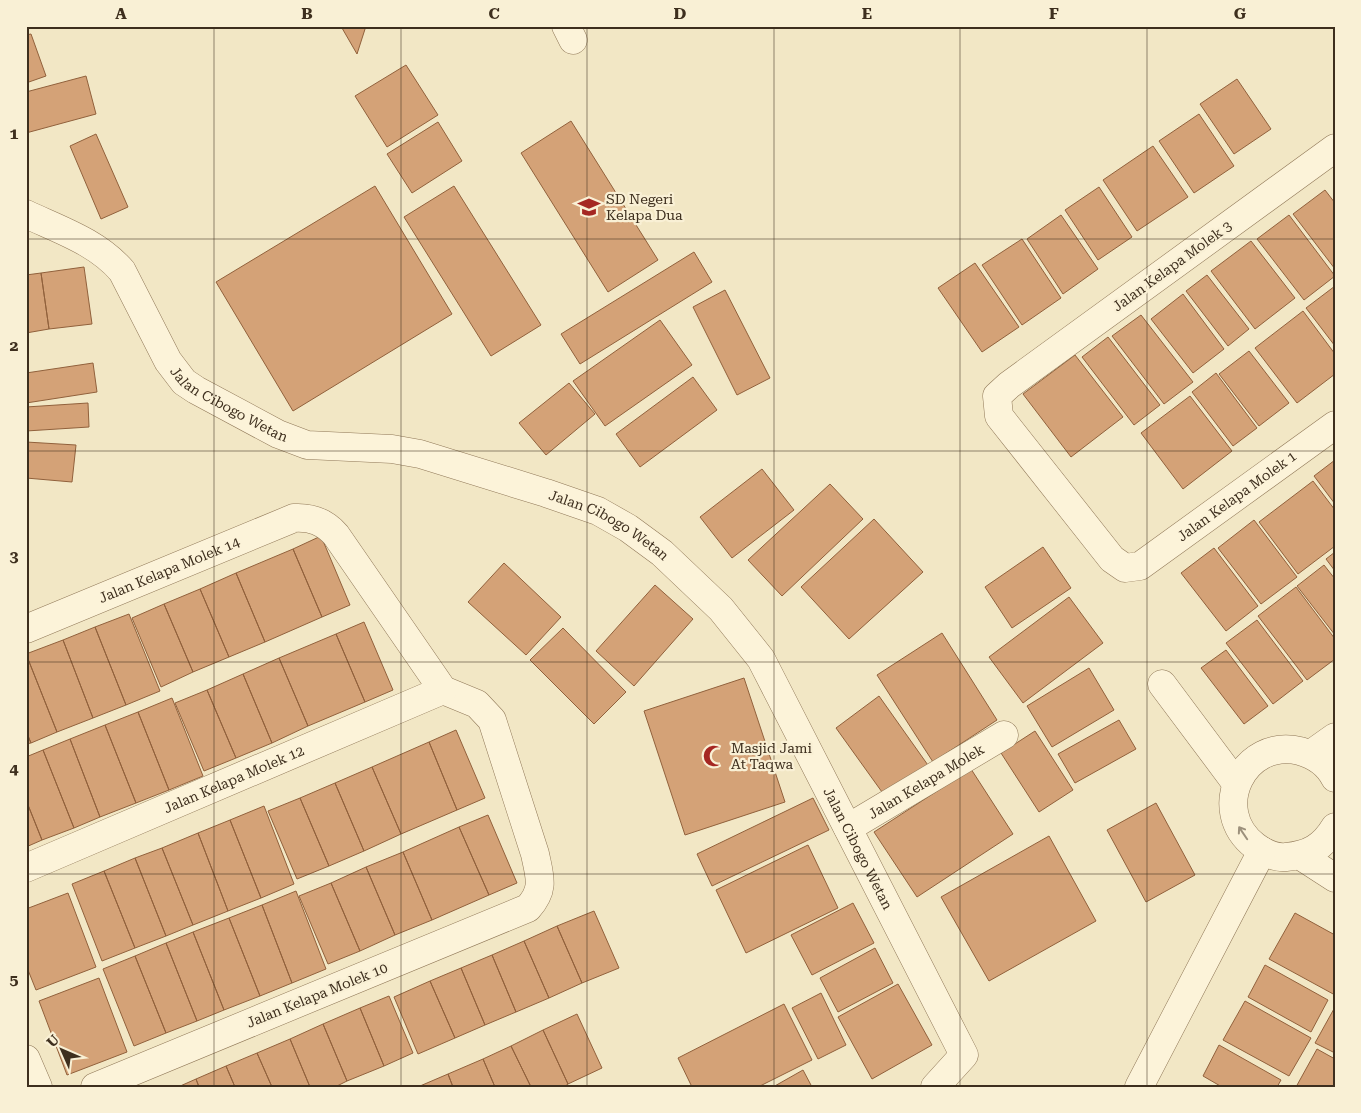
<svg xmlns="http://www.w3.org/2000/svg" width="1361" height="1113" font-family="'Roboto Serif',serif">
<style>
.building{fill:#d4a277;stroke:#91613c}
.lines{fill:none;stroke-linecap:round;stroke-linejoin:round}
.minor-casing{stroke:#907858;stroke-width:29}
.tertiary-casing{stroke:#907858;stroke-width:29}
.minor{stroke:#fcf3d9;stroke-width:28}
.tertiary{stroke:#fcf3d9;stroke-width:28}
.oneway{stroke:#9d917c}
.grid{fill:none;stroke:#3e2f1e;stroke-width:1;stroke-opacity:0.55}
.labels{text-anchor:middle;dominant-baseline:central;stroke-width:4.5;stroke-linejoin:round;paint-order:stroke}
.poi-label{font-size:14px;fill:#3e2f1e;stroke:#f9f0d5;text-anchor:start}
.street-label{font-size:14px;fill:#3e2f1e;stroke:#f9f0d5}
.neatline{fill:none;stroke:#3e2f1e;stroke-width:2}
.grid-label{font-size:16px;text-anchor:middle;font-weight:bold;fill:#3e2f1e}
</style>
<rect width="100%" height="100%" fill="#f2e7c5"/>
<!-- building -->
<path class="building" d="M345,26H366L357,54L342,28Z
M31,34L46,76L26,83V35Z
M406,65L438,115L387,147L355,96Z
M86,76L96,114L26,133V92Z
M1237,79L1271,129L1234,154L1200,104Z
M1199,114L1234,166L1194,193L1159,141Z
M571,121L658,260L608,292L521,153Z
M438,122L462,161L412,193L387,154Z
M96,134L128,207L101,219L70,146Z
M1153,146L1188,197L1137,231L1103,180Z
M375,186L452,314L293,411L216,282Z
M454,186L541,325L491,356L404,217Z
M1099,187L1132,237L1098,260L1065,210Z
M1325,190L1335,203V269L1293,214Z
M1061,215L1098,269L1063,294L1027,239Z
M1289,215L1335,276L1304,300L1257,239Z
M1022,239L1061,298L1022,325L982,265Z
M1251,241L1295,298L1255,329L1211,271Z
M694,252L712,282L580,364L561,334Z
M975,263L1019,327L982,352L938,288Z
M84,267L92,324L49,329L41,273Z
M41,273L49,329L26,333V275Z
M1207,275L1249,329L1228,346L1186,291Z
M1335,286V346L1306,308Z
M725,290L770,378L737,395L693,307Z
M1183,294L1224,349L1193,373L1151,319Z
M1303,311L1335,354V374L1297,403L1255,348Z
M1141,315L1193,382L1164,404L1112,336Z
M660,320L692,365L605,426L573,381Z
M1108,337L1160,405L1134,425L1082,357Z
M1249,351L1289,403L1259,426L1219,374Z
M1075,355L1123,417L1071,457L1023,394Z
M93,363L97,392L26,403V373Z
M1216,373L1257,428L1233,446L1192,392Z
M693,377L717,410L640,467L616,434Z
M569,383L595,414L546,455L519,423Z
M1190,396L1232,451L1183,489L1141,433Z
M88,403L89,427L26,431V407Z
M26,442L76,445L72,482L26,478Z
M1335,460V504L1314,476Z
M762,469L794,510L732,558L700,517Z
M1313,481L1335,510V546L1298,574L1259,522Z
M830,484L863,519L782,596L748,560Z
M874,519L923,572L849,639L801,587Z
M1254,520L1297,577L1261,604L1218,548Z
M321,536L350,605L322,617L293,549Z
M1043,547L1071,588L1012,628L985,587Z
M1214,548L1258,606L1226,631L1181,573Z
M293,549L322,617L265,642L236,573Z
M1335,552V571L1326,559Z
M504,563L561,617L526,655L468,602Z
M1324,565L1335,579V635L1297,586Z
M236,573L265,642L229,657L200,589Z
M655,585L693,619L634,686L596,651Z
M1296,587L1335,639V659L1307,680L1258,616Z
M200,589L229,657L193,672L164,604Z
M1069,597L1103,643L1023,703L989,657Z
M164,604L193,672L161,687L132,618Z
M129,614L160,691L126,705L95,627Z
M1257,620L1303,681L1273,704L1226,643Z
M364,622L393,690L365,702L336,634Z
M95,627L126,705L93,718L63,640Z
M563,628L626,692L594,724L530,660Z
M942,633L997,720L933,762L877,675Z
M336,634L365,702L308,726L279,658Z
M63,640L93,718L57,732L26,654Z
M1226,650L1268,706L1244,724L1201,668Z
M26,654L57,732L31,743L26,731Z
M279,658L308,726L272,743L243,674Z
M1089,668L1114,710L1052,747L1027,706Z
M243,674L272,743L236,758L207,690Z
M744,678L785,802L685,835L644,711Z
M207,690L236,758L204,771L175,703Z
M879,696L930,768L887,799L836,728Z
M172,698L203,776L169,790L138,712Z
M138,712L169,790L136,803L105,725Z
M1119,720L1136,749L1075,783L1058,754Z
M105,725L136,803L100,817L70,739Z
M456,730L485,798L457,810L429,742Z
M26,731L31,743L26,744Z
M1035,731L1073,790L1039,812L1001,753Z
M70,739L100,817L74,828L43,750Z
M429,742L457,810L401,834L372,767Z
M43,750L74,828L42,840L26,800V757Z
M372,767L401,834L364,851L335,783Z
M971,769L1013,834L917,897L874,832Z
M335,783L364,851L329,866L300,798Z
M300,798L329,866L297,879L268,811Z
M813,798L829,830L712,886L697,854Z
M26,800L42,840L26,847Z
M1156,803L1195,875L1146,902L1107,830Z
M264,806L294,884L261,898L230,820Z
M488,815L517,883L489,895L459,827Z
M230,820L261,898L228,911L198,833Z
M459,827L489,895L432,920L403,852Z
M198,833L228,911L193,925L162,848Z
M1049,836L1096,921L989,981L941,897Z
M808,845L838,908L746,953L716,890Z
M162,848L193,925L166,936L135,858Z
M403,852L432,920L395,935L366,867Z
M135,858L166,936L135,948L104,871Z
M366,867L395,935L360,951L331,883Z
M104,871L135,948L102,961L72,884Z
M331,883L360,951L328,964L299,896Z
M296,891L326,969L292,983L262,905Z
M68,893L96,967L36,990L26,965V909Z
M853,903L874,943L812,975L791,935Z
M262,905L292,983L260,996L229,918Z
M594,911L619,968L582,983L557,926Z
M1295,913L1335,935V995L1269,959Z
M229,918L260,996L224,1010L193,932Z
M557,926L582,983L549,998L524,941Z
M193,932L224,1010L197,1021L166,943Z
M524,941L549,998L516,1012L492,955Z
M166,943L197,1021L166,1033L135,956Z
M875,948L893,983L838,1012L820,978Z
M492,955L516,1012L485,1025L461,968Z
M135,956L166,1033L134,1046L103,969Z
M1265,965L1328,1000L1311,1032L1248,997Z
M461,968L485,1025L455,1038L430,981Z
M99,978L127,1052L67,1075L39,1001Z
M430,981L455,1038L418,1054L394,997Z
M898,984L932,1045L872,1079L838,1017Z
M821,993L846,1045L818,1059L792,1008Z
M389,996L413,1053L384,1066L360,1008Z
M1245,1001L1311,1038L1289,1076L1223,1040Z
M784,1004L812,1060L758,1087H692L678,1058Z
M1335,1007V1053L1315,1043Z
M360,1008L384,1066L347,1081L323,1024Z
M577,1014L602,1068L568,1084L543,1030Z
M323,1024L347,1081L335,1087H310L290,1039Z
M543,1030L568,1084L564,1087H531L511,1046Z
M290,1039L310,1087H272L257,1053Z
M1219,1045L1281,1080L1277,1087H1222L1203,1076Z
M511,1046L531,1087H495L483,1059Z
M1317,1049L1335,1059V1087H1296Z
M257,1053L272,1087H235L226,1066Z
M483,1059L495,1087H453L448,1074Z
M226,1066L235,1087H199L196,1079Z
M803,1070L812,1087H773Z
M448,1074L453,1087H420V1086Z
M196,1079L199,1087H178Z"/>
<g class="lines">
<!-- minor casing -->
<g class="minor-casing">
<g id="minor">
<path d="M566,26L573,40"/>
<path id="s1" d="M1335,148L1009,385L997,396L999,416L1112,559L1125,568L1140,566L1335,425"/>
<path id="s2" d="M26,629L294,518C311,517 324,521 336,535L443,690L477,704L492,720L535,854C540,878 545,889 528,908L95,1087"/>
<path d="M1162,684L1236,783"/>
<path d="M1311,754L1335,737"/>
<path d="M1335,778C1328,764 1314,755 1300,751C1244,737 1208,810 1255,846C1263,852 1275,858 1286,857C1309,855 1323,847 1335,827"/>
<path id="s3" d="M848,828L1004,735"/>
<path d="M1301,856L1335,878"/>
<path id="s4" d="M26,868L443,690"/>
<path d="M26,1059L38,1087"/>
<path d="M1139,1087L1262,851"/>
</g>
</g>
<!-- tertiary casing -->
<g class="tertiary-casing">
<g id="tertiary">
<path id="s5" d="M26,214C60,230 97,242 122,271L168,361L184,382L196,390L278,434L307,445L392,449L420,454L546,493L598,511L628,528L662,553L721,609L761,659L964,1055L935,1087"/>
</g>
</g>
<!-- minor -->
<use href="#minor" class="minor"/>
<!-- tertiary -->
<use href="#tertiary" class="tertiary"/>
</g>
<!-- one-way arrows -->
<defs><path id="oneway-shaft" d="M-6 0H5M1.5-3L5.5 0L1.5 3" fill="none" stroke-width="1.6" stroke-linecap="round" stroke-linejoin="round" transform="scale(1.25)"/></defs>
<use class="oneway" href="#oneway-shaft" transform="translate(1243 833) rotate(-124)"/>
<!-- grid -->
<path class="grid" d="M214,26V1087M401,26V1087M587,26V1087M774,26V1087M960,26V1087M1147,26V1087M26,239H1335M26,451H1335M26,662H1335M26,874H1335"/>
<!-- icons -->
<defs>
<g id="school-bare" transform="scale(1.725)"><path d="M0-5L7-2L0 1L-7-2ZM-4 1L0 2.5L4 1V4Q0 6-4 4Z" fill="#a52722" stroke="#f9f0d5" stroke-width="2.5" paint-order="stroke"/></g>
<g id="mosque-bare" transform="scale(1.725)"><path d="M3.5-4.9A6 6 0 1 0 3.5 4.9A5 5 0 1 1 3.5-4.9Z" fill="#a52722" stroke="#f9f0d5" stroke-width="2.5" paint-order="stroke"/></g>
</defs>
<g fill-rule="evenodd">
<use href="#school-bare" x="589" y="207"/>
<use href="#mosque-bare" x="714" y="756"/>
</g>
<g class="labels">
<!-- poi labels -->
<g class="poi-label">
<text x="606" y="199">SD Negeri<tspan x="606" dy="16">Kelapa Dua</tspan></text>
<text x="731" y="748">Masjid Jami<tspan x="731" dy="16">At Taqwa</tspan></text>
</g>
<!-- street labels -->
<g class="street-label">
<text transform="translate(1172 266) rotate(-36)">Jalan Kelapa Molek 3</text>
<text stroke="none"><textPath href="#s5" startOffset="290">Jalan Cibogo Wetan</textPath></text>
<text stroke="none"><textPath href="#s1" startOffset="772">Jalan Kelapa Molek 1</textPath></text>
<text stroke="none"><textPath href="#s5" startOffset="695">Jalan Cibogo Wetan</textPath></text>
<text stroke="none"><textPath href="#s2" startOffset="155">Jalan Kelapa Molek 14</textPath></text>
<text stroke="none"><textPath href="#s4" startOffset="226">Jalan Kelapa Molek 12</textPath></text>
<text stroke="none"><textPath href="#s3" startOffset="91">Jalan Kelapa Molek</textPath></text>
<text stroke="none"><textPath href="#s5" startOffset="1114">Jalan Cibogo Wetan</textPath></text>
<text transform="translate(317 995) rotate(-22)">Jalan Kelapa Molek 10</text>
</g>
</g>
<!-- border -->
<rect width="1361" height="1113" fill="none" stroke="#f9f0d5" stroke-width="55"/>
<!-- north arrow -->
<g transform="translate(62 1050) rotate(315)" stroke="#f9f0d5" stroke-width="4" paint-order="stroke">
<path d="M0-4L9 19L0 12L-9 19Z" fill="#3e2f1e"/>
<text y="-8" font-size="14" font-weight="bold" text-anchor="middle" fill="#3e2f1e">U</text>
</g>
<rect x="28" y="28" width="1306" height="1058" class="neatline"/>
<g class="grid-label">
<text x="121" y="19">A</text>
<text x="307" y="19">B</text>
<text x="494" y="19">C</text>
<text x="680" y="19">D</text>
<text x="867" y="19">E</text>
<text x="1054" y="19">F</text>
<text x="1240" y="19">G</text>
<text x="14" y="139">1</text>
<text x="14" y="351">2</text>
<text x="14" y="562">3</text>
<text x="14" y="774">4</text>
<text x="14" y="985">5</text>
</g>
</svg>
